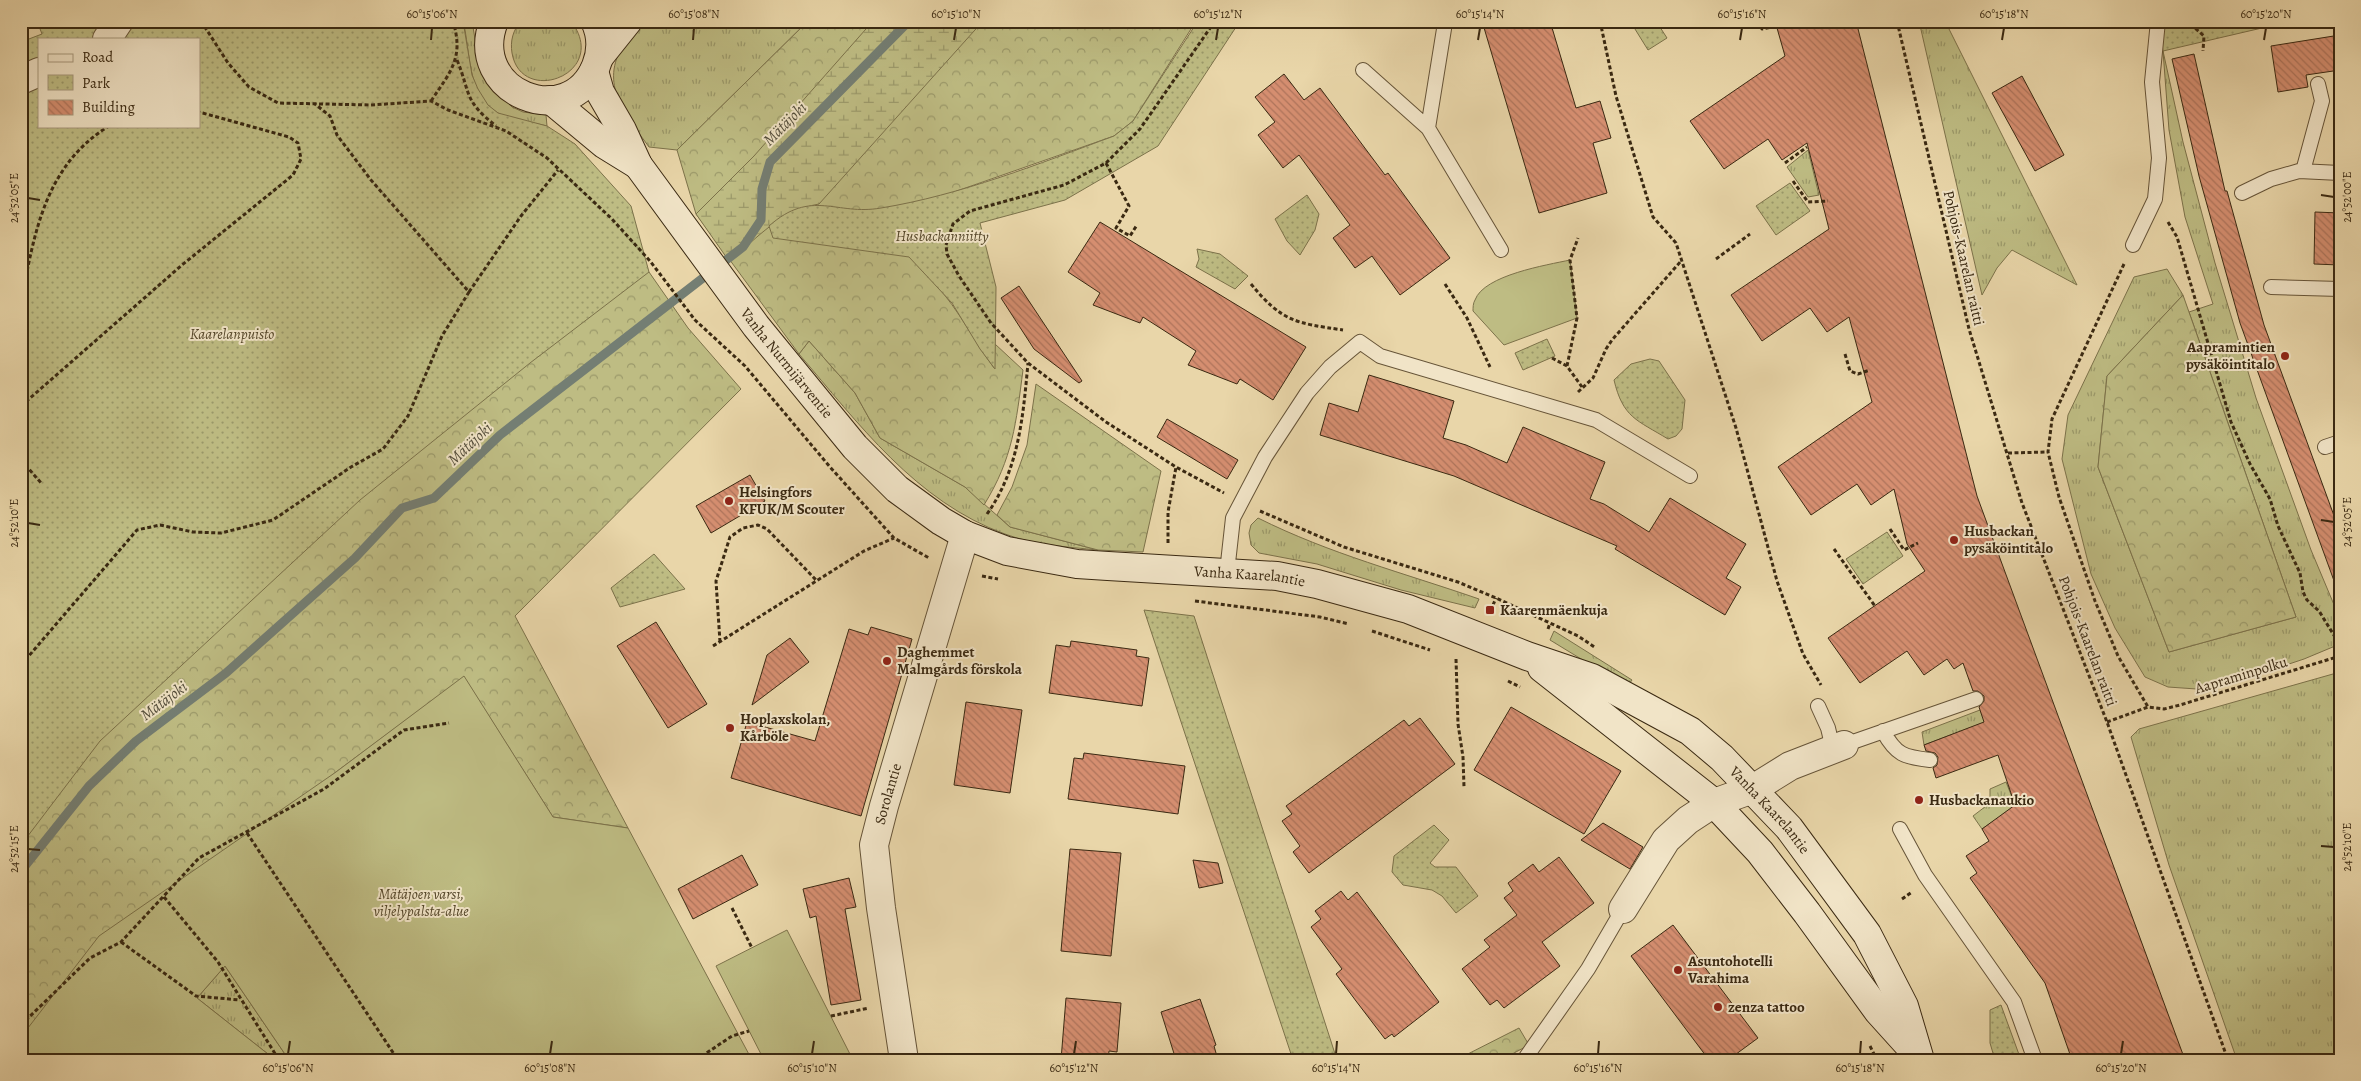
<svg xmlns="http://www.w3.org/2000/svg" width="2361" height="1081" font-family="Alegreya,serif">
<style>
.grass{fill:url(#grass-tufts);stroke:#7c724a}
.forest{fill:url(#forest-crowns);stroke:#7c724a}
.wetland{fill:url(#wetland-marsh);stroke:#7c724a}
.park{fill:url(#park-dots);stroke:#7c724a;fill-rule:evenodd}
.garden{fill:#bebc83;stroke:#7c724a}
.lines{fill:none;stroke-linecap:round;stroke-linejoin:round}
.stream{stroke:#747e73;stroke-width:9}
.building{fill:url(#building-back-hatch);stroke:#3a2912}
.lane-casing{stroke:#665438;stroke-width:16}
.street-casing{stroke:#665438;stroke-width:30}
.secondary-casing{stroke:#3a2912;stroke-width:30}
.path{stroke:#3a2912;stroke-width:3;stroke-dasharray:4 2.5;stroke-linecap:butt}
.lane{stroke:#f1e4c7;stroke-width:14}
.street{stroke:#f1e4c7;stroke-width:28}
.secondary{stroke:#f1e4c7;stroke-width:28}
.ticks{fill:none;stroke:#3a2912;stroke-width:2}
.poi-dot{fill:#8f2418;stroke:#f1e4c7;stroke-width:2}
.labels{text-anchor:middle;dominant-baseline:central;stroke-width:4;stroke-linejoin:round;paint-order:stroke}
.park-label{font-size:15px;font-style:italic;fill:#544629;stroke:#f1e4c7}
.street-label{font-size:15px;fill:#3a2912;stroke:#f1e4c7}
.poi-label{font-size:15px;font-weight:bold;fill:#3a2912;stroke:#f1e4c7;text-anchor:start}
.water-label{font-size:16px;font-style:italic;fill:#524c3a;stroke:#f1e4c7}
.neatline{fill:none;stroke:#3a2912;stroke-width:2}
.ticks-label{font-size:12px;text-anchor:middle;fill:#3a2912}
</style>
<defs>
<pattern id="grass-tufts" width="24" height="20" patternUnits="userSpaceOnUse" patternTransform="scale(1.25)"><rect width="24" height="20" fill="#bebc83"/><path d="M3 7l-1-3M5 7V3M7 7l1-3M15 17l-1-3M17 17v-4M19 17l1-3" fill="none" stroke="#9b996a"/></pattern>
<pattern id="forest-crowns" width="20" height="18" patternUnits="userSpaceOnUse" patternTransform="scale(1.25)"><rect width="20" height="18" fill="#bebc83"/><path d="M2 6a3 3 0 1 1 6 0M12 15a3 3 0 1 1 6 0" fill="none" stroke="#9b996a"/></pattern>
<pattern id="wetland-marsh" width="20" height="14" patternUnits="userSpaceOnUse" patternTransform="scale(1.25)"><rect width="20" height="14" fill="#bebc83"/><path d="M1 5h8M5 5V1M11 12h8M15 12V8" fill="none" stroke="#9b996a"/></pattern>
<pattern id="park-dots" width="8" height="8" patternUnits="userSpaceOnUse" patternTransform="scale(1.25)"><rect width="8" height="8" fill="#bebc83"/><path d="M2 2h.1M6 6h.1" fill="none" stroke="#9b996a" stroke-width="1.8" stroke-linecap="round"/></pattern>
<pattern id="building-back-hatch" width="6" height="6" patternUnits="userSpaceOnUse" patternTransform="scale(1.25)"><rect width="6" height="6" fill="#d58e70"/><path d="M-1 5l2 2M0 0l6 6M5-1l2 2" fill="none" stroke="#ae745b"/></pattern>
</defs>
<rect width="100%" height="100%" fill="#e9d6a9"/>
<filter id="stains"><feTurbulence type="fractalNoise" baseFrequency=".004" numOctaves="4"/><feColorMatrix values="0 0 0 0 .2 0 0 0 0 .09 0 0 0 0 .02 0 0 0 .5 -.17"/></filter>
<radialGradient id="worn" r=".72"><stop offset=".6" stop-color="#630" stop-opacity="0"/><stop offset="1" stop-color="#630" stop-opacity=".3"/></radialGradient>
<!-- grass -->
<path class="grass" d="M463,21H472L478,57L485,80L512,107L523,112L546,115L547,126C532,122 512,121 498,113C466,94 471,52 463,21Z
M521,21H571C611,74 521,107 512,53C510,41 513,30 521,21Z
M645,21H808L677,150L649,147C626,115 598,84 624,44C629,35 638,28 645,21Z
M1919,21H1945L2077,285L2012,250L1997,268L1982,295Z
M2163,51L2183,142L2215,263L2256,398L2311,550L2340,619V644L2304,659L2211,690L2168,687L2145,677L2115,628L2091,574L2062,459L2068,415L2134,277L2167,269L2183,295L2107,376L2098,467L2169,652L2296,617L2189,312L2213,304L2185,217L2169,130Z
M1808,150L1819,195L1808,197L1787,167Z
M809,341L855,393L880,438L965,487L1010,527L1098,550C1068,547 1034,545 1005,534C916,502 858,423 799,354Z
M1258,518C1330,554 1404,573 1479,599L1475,608L1401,590L1317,564L1259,553L1251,545L1249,533L1251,525Z
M1554,631L1632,680L1627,687L1550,640Z
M2340,672V1060H2237L2169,865L2131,737L2139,729Z
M1980,710L1985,722L1924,745L1922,732Z
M2006,782L2035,855L1992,822L1982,829L1973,816L1990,803V789Z
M225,966L289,1060H272L273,1058L197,998Z"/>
<!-- forest -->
<path class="forest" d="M37,21H260L634,260L649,272L688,328L741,389L515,616L628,828L553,817L464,677L336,772L21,1037V644L310,356L199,39Z
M808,21H1196L1133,121L1114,136L954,192L936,285C959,310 974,341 994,368L995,344L1023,370C1016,423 1013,458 984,505L965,487L880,438L855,393L809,341L799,354L696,214L677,150Z
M2183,295L2296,617L2169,652L2098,467L2107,376Z
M1036,384L1161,471L1143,552L1098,550L1010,527L997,515L1012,487L1027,445Z
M1519,1028L1529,1045L1501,1060H1456Z"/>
<!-- wetland -->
<path class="wetland" d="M873,21H983L819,204C779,211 759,237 729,261L696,214L754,156Z"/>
<!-- park -->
<path class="park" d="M37,21H463L472,75L478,89L488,105L498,113L547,126L575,144L631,206L649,272L530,363L360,500L100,741L21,845V42L42,34ZM39,39H199V126H39Z
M1195,21H1240L1158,146L1065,200L980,223L996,287L995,369L980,349L952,303L909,257L773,238L769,226C812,188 836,216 881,208C961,195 1038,164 1114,136L1133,121L1194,27Z
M1630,21H1656L1667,38L1648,50Z
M2158,21H2292L2163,51Z
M1790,183L1810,211L1776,235L1756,206Z
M1307,195L1319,214L1315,230L1300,255L1287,241L1275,219Z
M1197,249L1220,254L1248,276L1235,289L1196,267L1199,259Z
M1547,339L1555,356L1523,370L1515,353Z
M1650,359L1659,361L1685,400L1682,429L1676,436L1668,439C1637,420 1623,418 1614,380L1631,364Z
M1887,532L1903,556L1863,584L1846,559Z
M654,554L685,589L620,607L611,588Z
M1144,610L1194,616L1337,1060H1293Z
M1434,825L1449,840L1430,863L1435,867H1456L1478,896L1456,913L1442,896L1432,890L1403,885L1392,872L1394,856Z
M2001,1005L2021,1060H1995L1990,1043V1010Z"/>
<!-- garden -->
<path class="garden" d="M1570,260L1577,318L1504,345L1473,311C1473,308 1473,303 1475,300C1484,275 1547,265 1570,260Z
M464,676L553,817L628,828L752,1060H289L225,966L197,998L273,1058L272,1060H21V1037L99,936L336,772Z
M787,930L853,1060H764L716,966Z"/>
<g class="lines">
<!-- stream -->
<path class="stream" d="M21,871L89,786L136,741L226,673L355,558L402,508L434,498L500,435L743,247L761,220L762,189L770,162L909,21"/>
</g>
<!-- building -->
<path class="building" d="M1482,21H1550L1576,108L1600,101L1611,138L1593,143L1607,193L1539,213Z
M1775,21H1856L1977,496L2185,1060H2072L2045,983L1970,878L1977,873L1966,856L1989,841L1982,829L2015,805L1998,755L1936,778L1933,768L1937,765L1938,757L1935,753L1926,751L1924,745L1984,722L1979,707L1984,701V696L1978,691H1973L1963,663L1954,669L1947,659L1924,675L1907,651L1860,683L1828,638L1925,571L1907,544L1894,489L1871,505L1857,484L1811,515L1778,467L1872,402L1849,317L1827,332L1810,308L1762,341L1731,295L1829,229L1807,143L1782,160L1768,139L1724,169L1690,121L1785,56Z
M2340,35V70L2306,75L2308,87L2278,92L2271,46Z
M2194,54L2225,191H2227L2264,325L2340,532V588L2337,589L2240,323L2199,176L2172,59Z
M1284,74L1304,100L1320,88L1385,175L1388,173L1450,258L1400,295L1372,256L1355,268L1333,238L1350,225L1299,155L1283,168L1258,135L1275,122L1255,97Z
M2022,76L2064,155L2035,171L1992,93Z
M2315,212L2340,213V265L2314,264Z
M1100,222L1306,347L1273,400L1240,379L1237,384L1188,365L1196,351L1143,317L1140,323L1093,305L1100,293L1068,272Z
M1019,286L1082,381L1079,383L1034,349L1001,298Z
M1369,375L1454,401L1443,438L1466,445L1507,463L1523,427L1605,462L1590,499L1604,504L1649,532L1670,498L1746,544L1726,578L1741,587L1725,615L1615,549L1617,546L1454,476L1320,435L1329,403L1358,412Z
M1167,419L1238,460L1227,479L1157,437Z
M750,475L765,501L711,533L696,506Z
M656,622L707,704L668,728L617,646Z
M871,627L912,639L861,816L731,778L747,722L815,741L849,629L868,635Z
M790,638L809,662L752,705L767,655Z
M1071,641L1137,650L1136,656L1149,658L1142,706L1049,693L1056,645L1070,647Z
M966,702L1022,710L1010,793L954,785Z
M1511,707L1621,771L1584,834L1474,770Z
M1420,718L1455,764L1309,873L1293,852L1300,846L1282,821L1292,814L1286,806L1404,720L1409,726Z
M1084,753L1185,766L1178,814L1068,799L1074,758L1083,759Z
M1603,823L1643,847L1630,869L1581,840Z
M1070,849L1121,853L1111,956L1061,951Z
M742,855L758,885L693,919L678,889Z
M1559,857L1594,903L1542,942L1560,966L1504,1008L1497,1000L1490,1005L1462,969L1490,947L1484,940L1517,915L1504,898L1513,891L1508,883L1533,864L1539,872Z
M1193,860L1218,863L1223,883L1199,888Z
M849,878L856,907L845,909L861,1000L831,1005L816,916L810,918L803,889Z
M1341,891L1348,900L1357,892L1439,1002L1394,1037L1392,1034L1385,1039L1356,1001L1336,974L1342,969L1311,927L1321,919L1315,911Z
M1673,925L1758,1038L1728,1060H1709L1631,956Z
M1066,998L1121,1003L1117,1052L1109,1051L1108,1060H1061Z
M1200,999L1216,1045L1214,1046L1218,1060H1176L1161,1012Z"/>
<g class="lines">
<!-- lane casing -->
<g class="lane-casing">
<path id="lane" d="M1363,70L1428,128L1501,250
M1428,128L1444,29
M2303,171L2322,101L2318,84
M2242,193L2271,179L2299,171L2340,173
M2133,245L2155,199L2159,158L2152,82L2158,21
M2271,287L2340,289
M2325,447L2340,442
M1227,572L1233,518L1265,457L1307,393L1330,367L1360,342L1380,356L1596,420L1690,476
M1818,706L1828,728L1833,749
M1883,731C1896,755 1904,757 1930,760
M1844,745L1976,699
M1900,829L1925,875L2014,1002L2035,1060
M1524,1060L1588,969L1623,909"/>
</g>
<!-- street casing -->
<g class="street-casing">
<g id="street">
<path d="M107,39L119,21"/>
<path d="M21,80L39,72"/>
<path d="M1623,909L1666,840L1688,820L1714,803L1753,789L1790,766L1844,745"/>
<path id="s1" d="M904,1060L881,908L874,845L884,806L965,535"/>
</g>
</g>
<!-- secondary casing -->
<g class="secondary-casing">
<g id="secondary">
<path d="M494,21C466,93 569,133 596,66C602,51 602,36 595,21"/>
<path d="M600,56L628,21"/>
<path id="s2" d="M594,71L600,92L622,130L638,165L756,326L855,447L897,489L941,521L965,535L1007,551L1077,564L1108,566L1277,576L1317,584L1408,609L1527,656L1592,678L1690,731L1722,758L1789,828L1867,934L1904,1006L1920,1060"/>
<path d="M551,100L604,144L638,165"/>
<path d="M1542,668L1714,803L1760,852L1807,913L1878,1011L1915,1052"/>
</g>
</g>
<!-- path -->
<path class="path" d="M201,21L228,63L249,87L278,103L371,105L431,101L448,110L506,131L547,158L612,219L650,261L695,320L745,366L830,467L894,538L929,558
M1215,21L1140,129L1106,163L1064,185L970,211L953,224L946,245L947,254L959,276L991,323L1028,363L1106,422L1176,467L1224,493
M1600,21L1616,96L1653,217L1676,243L1736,428L1777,581L1803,654L1821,685
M1757,21L1762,29L1783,25
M1897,21L1969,329L2022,503L2107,722L2228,1060
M2177,22L2195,28L2204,36L2203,51
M457,60C471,94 463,100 496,126
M431,101C451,71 464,58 453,21
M1106,163L1129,206L1116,228L1130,236L1137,225
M1785,163L1807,147
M1793,181L1808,202L1828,201
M2168,222L2177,237L2231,422L2250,464L2270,499L2278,526L2300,573L2303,592L2307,600L2319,611L2340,645
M1716,259L1750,234
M2124,264L2052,419L2048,452L2059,497L2095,601L2118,656L2148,707
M1251,284C1282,322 1296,323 1343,330
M1445,284L1467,318L1490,367
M469,292L521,216L558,170
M21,303C34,235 44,166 109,126
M1845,354L1850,371L1858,374L1870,370
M1552,358L1567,366L1582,387
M1567,366L1577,318L1570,260L1578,238
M1578,392L1593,378L1606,349L1612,340L1681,261
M21,406L182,265L293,175L301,159L298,143L289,137L199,112
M2008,453L2048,452
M21,460L42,484
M1260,511L1344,547L1458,582L1496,598L1578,636L1596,648
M987,514C1019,469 1023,417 1028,363
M1890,529L1904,550L1918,543
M1168,543V512L1176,467
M1834,549L1875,606
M982,576L998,579
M1195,601L1320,617L1349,624
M1493,605L1496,598
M1548,629L1550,623
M1372,631L1430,650
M720,642L716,581L730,537L743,528L758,525L767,529L817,581
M713,646L864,551L894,538
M1456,659L1458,724L1463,757L1464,787
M21,665L137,530L160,525L193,532L221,533L273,520L351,467L383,449L408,416L442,336L469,292L371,180L337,135L330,116L315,104
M1508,681L1520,687
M2107,722L2148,707L2164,709L2180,705L2340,656
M247,833L398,1060
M164,897L218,962L279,1060
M1902,899L1912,892
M732,908L752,948
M121,942L196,996L240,1000
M831,1016L869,1008
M21,1025L90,958L121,942L199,858L324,789L404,730L449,723
M1870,1046L1877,1060
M696,1060L732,1036L749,1031"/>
<!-- lane -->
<use href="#lane" class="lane"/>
<!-- street -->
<use href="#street" class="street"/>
<!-- secondary -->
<use href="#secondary" class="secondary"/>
</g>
<!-- ticks -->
<path class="ticks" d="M431,40L432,28M693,40L694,28M954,40L956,28M1216,40L1218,28M1478,40L1480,28M1740,40L1742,28M2002,40L2004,28M2264,40L2266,28M2321,195L2334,197M28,198L40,200M2321,520L2334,522M28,523L40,525M2321,846L2334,847M28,849L40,850M288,1054L290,1041M550,1054L552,1041M812,1054L814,1041M1074,1054L1076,1041M1336,1054L1337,1041M1598,1054L1599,1041M1860,1054L1861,1041M2121,1054L2123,1041"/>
<!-- markers -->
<g class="poi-dot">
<circle cx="2285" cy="356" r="5"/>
<circle cx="729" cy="501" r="5"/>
<circle cx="1954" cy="540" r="5"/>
<rect x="1485" y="605" width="10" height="10" rx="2.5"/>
<circle cx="887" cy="661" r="5"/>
<circle cx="730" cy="728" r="5"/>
<circle cx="1919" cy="800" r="5"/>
<circle cx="1678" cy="970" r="5"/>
<circle cx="1718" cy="1007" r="5"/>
</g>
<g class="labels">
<!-- park labels -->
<g class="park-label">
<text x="942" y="236">Husbackanniitty</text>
<text x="232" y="334">Kaarelanpuisto</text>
<text x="421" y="894">Mätäjoen varsi,<tspan x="421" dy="17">viljelypalsta-alue</tspan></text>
</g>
<!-- street labels -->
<g class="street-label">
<text transform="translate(1964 258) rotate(77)">Pohjois-Kaarelan raitti</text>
<text stroke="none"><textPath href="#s2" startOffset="352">Vanha Nurmijärventie</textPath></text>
<text stroke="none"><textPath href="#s2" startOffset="891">Vanha Kaarelantie</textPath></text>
<text transform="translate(2088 641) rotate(69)">Pohjois-Kaarelan raitti</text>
<text transform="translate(2241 675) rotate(-17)">Aapraminpolku</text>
<text stroke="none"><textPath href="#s1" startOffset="270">Sorolantie</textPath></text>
<text stroke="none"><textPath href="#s2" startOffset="1474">Vanha Kaarelantie</textPath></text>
</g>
<!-- poi labels -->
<g class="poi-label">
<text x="2275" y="347" text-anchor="end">Aapramintien<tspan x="2275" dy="17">pysäköintitalo</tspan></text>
<text x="739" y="492">Helsingfors<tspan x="739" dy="17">KFUK/M Scouter</tspan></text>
<text x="1964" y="531">Husbackan<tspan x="1964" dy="17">pysäköintitalo</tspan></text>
<text x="1500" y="610">Kaarenmäenkuja</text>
<text x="897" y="652">Daghemmet<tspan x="897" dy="17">Malmgårds förskola</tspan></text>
<text x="740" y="719">Hoplaxskolan,<tspan x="740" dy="17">Kårböle</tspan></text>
<text x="1929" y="800">Husbackanaukio</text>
<text x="1688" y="961">Asuntohotelli<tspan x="1688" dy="17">Varahima</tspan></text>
<text x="1728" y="1007">zenza tattoo</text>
</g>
<!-- water labels -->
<g class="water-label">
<text transform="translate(785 124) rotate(-45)">Mätäjoki</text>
<text transform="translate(470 444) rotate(-43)">Mätäjoki</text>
<text transform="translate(164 701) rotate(-37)">Mätäjoki</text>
</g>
</g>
<!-- margin -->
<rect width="2361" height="1081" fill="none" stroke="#e9d6a9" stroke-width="55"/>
<!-- legend -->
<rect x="38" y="38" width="162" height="90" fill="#f1e4c7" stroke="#a8997f"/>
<rect x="48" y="54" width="25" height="8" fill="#f1e4c7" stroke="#a8997f"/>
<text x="82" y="62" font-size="15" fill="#3a2912">Road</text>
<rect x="48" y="75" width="25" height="15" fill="url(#park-dots)" stroke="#a8997f"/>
<text x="82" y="88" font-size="15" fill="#3a2912">Park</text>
<rect x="48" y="100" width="25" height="15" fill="url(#building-back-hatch)" stroke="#a8997f"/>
<text x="82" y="112" font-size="15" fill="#3a2912">Building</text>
<rect x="28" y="28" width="2306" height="1026" class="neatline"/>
<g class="ticks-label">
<text x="432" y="18">60°15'06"N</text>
<text x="694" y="18">60°15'08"N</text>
<text x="956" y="18">60°15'10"N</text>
<text x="1218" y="18">60°15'12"N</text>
<text x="1480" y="18">60°15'14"N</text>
<text x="1742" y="18">60°15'16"N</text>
<text x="2004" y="18">60°15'18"N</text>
<text x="2266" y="18">60°15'20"N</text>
<text transform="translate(2347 197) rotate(-90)" y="4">24°52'00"E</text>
<text transform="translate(14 198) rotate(-90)" y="4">24°52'05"E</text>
<text transform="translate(2347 522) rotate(-90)" y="4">24°52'05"E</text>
<text transform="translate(14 523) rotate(-90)" y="4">24°52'10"E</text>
<text transform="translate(2347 847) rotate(-90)" y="4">24°52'10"E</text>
<text transform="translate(14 849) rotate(-90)" y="4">24°52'15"E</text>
<text x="288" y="1072">60°15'06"N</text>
<text x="550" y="1072">60°15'08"N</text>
<text x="812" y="1072">60°15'10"N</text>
<text x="1074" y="1072">60°15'12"N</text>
<text x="1336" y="1072">60°15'14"N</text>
<text x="1598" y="1072">60°15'16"N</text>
<text x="1860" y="1072">60°15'18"N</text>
<text x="2121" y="1072">60°15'20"N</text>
</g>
<rect width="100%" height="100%" filter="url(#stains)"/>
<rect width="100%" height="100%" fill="url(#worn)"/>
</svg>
